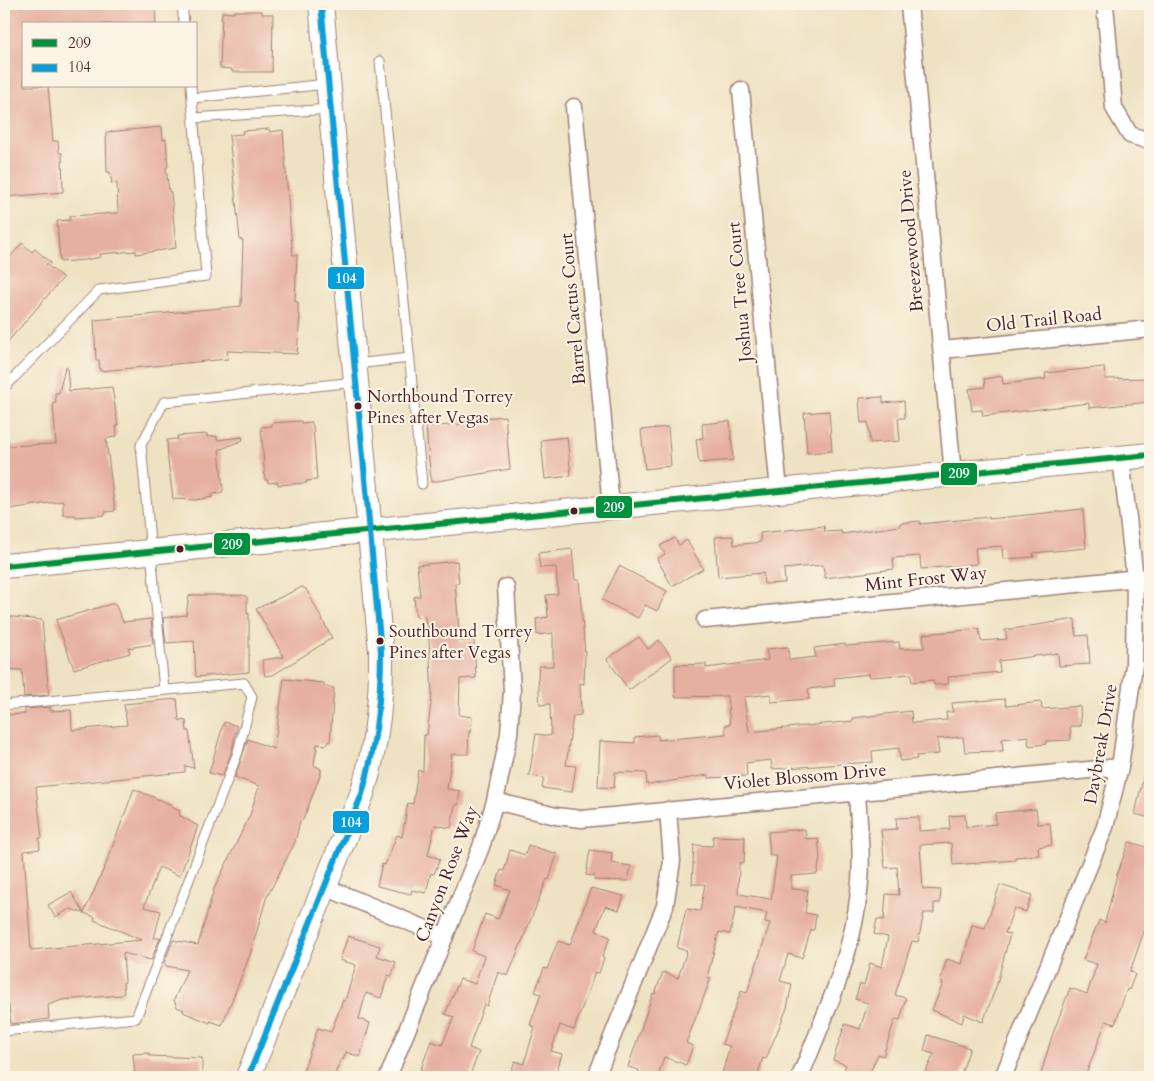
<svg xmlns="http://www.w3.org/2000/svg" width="1154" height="1081" font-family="Cardo,serif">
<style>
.building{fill:#e6b0a1}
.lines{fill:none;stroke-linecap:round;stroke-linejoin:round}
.service-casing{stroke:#9c8077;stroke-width:11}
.minor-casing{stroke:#9c8077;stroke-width:19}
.secondary-casing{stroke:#9c8077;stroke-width:26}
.service{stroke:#fff;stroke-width:9}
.minor{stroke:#fff;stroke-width:16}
.secondary{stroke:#fff;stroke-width:24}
.bus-1-casing{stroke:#fcf5e5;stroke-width:10}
.bus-2-casing{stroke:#fcf5e5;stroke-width:10}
.bus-1{stroke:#009140;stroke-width:6}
.bus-2{stroke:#079fdb;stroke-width:6}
.bus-dot{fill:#4a1f2b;stroke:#fcf5e5;stroke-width:2}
.labels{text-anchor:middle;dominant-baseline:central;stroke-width:4;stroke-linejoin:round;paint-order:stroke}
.bus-label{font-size:17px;fill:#4a1f2b;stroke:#fcf5e5;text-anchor:start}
.street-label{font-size:18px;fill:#4a1f2b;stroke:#fcf5e5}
.line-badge{stroke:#fcf5e5;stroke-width:2}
.badge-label{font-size:14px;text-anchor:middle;font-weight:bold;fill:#fff}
</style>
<rect width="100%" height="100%" fill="#fcf5e5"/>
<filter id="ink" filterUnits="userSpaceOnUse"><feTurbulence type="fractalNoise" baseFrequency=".02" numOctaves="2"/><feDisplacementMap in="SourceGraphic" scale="10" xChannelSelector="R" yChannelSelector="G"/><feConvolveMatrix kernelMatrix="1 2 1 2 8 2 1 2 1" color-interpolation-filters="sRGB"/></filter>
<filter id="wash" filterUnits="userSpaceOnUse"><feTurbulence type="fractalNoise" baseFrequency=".0096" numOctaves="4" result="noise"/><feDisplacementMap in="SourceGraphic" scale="20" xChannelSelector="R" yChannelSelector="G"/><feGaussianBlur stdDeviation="1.12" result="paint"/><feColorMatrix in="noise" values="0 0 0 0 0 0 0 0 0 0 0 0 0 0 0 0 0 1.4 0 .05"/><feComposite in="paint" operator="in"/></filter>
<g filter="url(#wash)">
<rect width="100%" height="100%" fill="#efe2c3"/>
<g id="blocks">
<!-- building -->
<path class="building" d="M44,4H151V7L155,6L156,24H24V86H48L53,141H58L59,153H62L63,192L7,197L6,185H4V7Z
M234,11H262V14H273L272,72H232V69L220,68L222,12L234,13Z
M162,127L163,140L166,139L168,167H166L169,192H171L176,248L136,254V251L100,254L101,257L85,260L60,262L57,221L70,220V216L118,213L117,183L112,184L110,172H107L106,132Z
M269,129L270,132L283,130L290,226L293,255H297L295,302H298V315H300L297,354L227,351L228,359L100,371L99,360H96L94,320L241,306L243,240H240L229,135L243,134L242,131Z
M22,243L32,252L35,249L51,263L46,264L63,278L4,346V264Z
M65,367H67L69,391L112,387L118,426H116L117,436L106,439L115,511L105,512V515L76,517L75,515H63V501L9,509L8,506H4V446L56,444L53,403H56L55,393H59Z
M1104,367L1105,379L1150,378V402L1089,408V403L983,416L982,410L972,411L969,389L985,387L984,379L1002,376L1003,384L1046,379L1045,373Z
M883,397V403L904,401L905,418H898L900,441L870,443L868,422L861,423L859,398Z
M829,411L832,451L807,453L804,413Z
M505,416L510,469L431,482L426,427L461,424L460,420Z
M301,421V423L311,422L313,426L317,480L306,481L307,483L278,485V482L268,483V480H265L261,427L272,426V423Z
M730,421L733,460L699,463L696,439L703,438L702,424Z
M668,427L671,466L645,469L641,430Z
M207,434V437L217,436V440L242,437L243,440L219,450L223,489L222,493L212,494L213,497L195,500L173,499L168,461L167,440L178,439L177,436Z
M567,437L571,476L545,479L541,440Z
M1083,509L1086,548L1033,553L1034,557L1003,559L1002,546L975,548L977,564L921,569L920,556L893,558L894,569L825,578L823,565L784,569L785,583L764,584L763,573L718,577L715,537L733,536L734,545L761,542L760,533L824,526L825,532L841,531L842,534L900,526V523L920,521V524L989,517V519Z
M675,538L679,545L687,540L703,569L672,586L657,559L665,554L660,546Z
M572,549L575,580H579L585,654L584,684L580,683L581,715L573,716L566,765L576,766L572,792L542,788L544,778L529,776L536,734L551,736L550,704L540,705L538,676L539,666H553V633L537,635L536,619L548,617L546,595L558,594L556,567L540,568L538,553Z
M457,561L459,583H455L460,641L474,640L475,656L476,678L460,679L459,715L472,717L471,732L469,731L468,754H452L447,789L460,791L458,805H455L451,828L435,825L428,855L440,859L434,874L431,873L426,893L412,890L411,894L377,886L382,864L385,865L397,835L402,837L408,803L413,804L418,770L423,771L424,735H427L432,695L428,623H425V616L416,617L414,597L420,596L417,565Z
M619,566L667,591L657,611L645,605L638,618L602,600Z
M302,587L306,589L332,638L273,675L265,676L262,660L284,657L256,609Z
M193,595H243L247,597V614L249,613V672L196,677L194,641L166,643L163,618L186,615L189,596Z
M111,604H115L123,622L151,619L153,644L128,648L130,653L74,669L56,620Z
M4,616L42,620L49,695L24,697L22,670L4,669Z
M1075,619L1076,636L1088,635L1090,664L1059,666L1058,653L999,661L1000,672L948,677L949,684L934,685L933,680L912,682L911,674L870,677L869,674L834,678L835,686L808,689L809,699L771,702V694L744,697L749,732L853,721V718L911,711L912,723L947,720L946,712H953L952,703L1005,699L1006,706L1041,702L1042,709L1080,706L1081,726H1070L1071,740L1046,741V744L1029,746L1028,736L1002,739L1003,751L965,752L963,737L937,739L939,754L916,756L917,759L900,761L899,748L872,751L873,762L772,769L771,760L746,763L747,776L708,778V775L647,785L646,773L615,772L614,788L598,787L600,741L635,743V737L658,735V740L726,734L725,725H730L727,696L675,697V665L706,664V668L768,660L766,649L788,647L789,660L816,657L814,648L845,644L846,646L899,642L900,649L924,648L923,634L979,629L981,641L1007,639L1005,630Z
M639,637L648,649L659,640L672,658L629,690L607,659Z
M284,679L324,683V686L334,688L330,741L327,745L317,744L314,765L321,769V773L303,820L300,821L295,842L266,899L250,955L222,1025L210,1021V1023L183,1012L184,1010L177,1007L174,1000L187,970L166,966L164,963L173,940L198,945L214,889L250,815L259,786L235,777L248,739L274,749Z
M177,699L179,720L186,721L187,731H189L194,768L185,766V772L36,787L42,838H39L40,849L24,851L31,950L142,940L94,920L95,917L84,913L106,864L134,789L172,805L171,807L180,811L179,815L198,826L180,876L159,867L144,907L161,911L154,938H160L151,960L123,953L125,982L123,983L124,993L121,995L62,1000L48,1005L49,1019L11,1024L9,1005L4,1006V715L25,714V709L50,707V711L71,710L72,730L127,725L124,704Z
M224,722L237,726L232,750L222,776L209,773Z
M1144,774L1150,775V818L1135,814Z
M1036,809L1038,824L1050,823L1052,845L1038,847L1039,855L1015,857V860L953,865L951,843L920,845L923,889L941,890L940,903H934V913H924L918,942L912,941L895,995L906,998L900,1020L895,1019L883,1056L878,1054L868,1077H841L846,1065L833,1060L845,1024L860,1029L868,1003L855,999L860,984L864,985L870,963L882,967L888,937L874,934L877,919L884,920L886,894L899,895L897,867L885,868L881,830L897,829L896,818L919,817V831L950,829L949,816L965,815L966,827L996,824L995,813Z
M805,829L806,839L818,838L820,858L817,874L791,876V889L808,890L805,913L816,915L814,930H811L802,958L788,954L780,981L792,984L787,1008L766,1059L763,1058L757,1077H721L730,1046L722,1044L741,991L747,993L770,923L765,922L767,913L736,907L730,934L719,932L707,977L711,978L686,1043L693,1046L686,1065L664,1057L658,1077H637L639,1070L628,1067L653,993L655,994L663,972L678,978L687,951L677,948L686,909L700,911L705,884H692L694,845L713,846V836L745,837L744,863H739L738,894L771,899L777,856H770L768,832Z
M1129,842L1150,848V907L1146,926L1130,971L1135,974L1129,990L1127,989L1115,1024L1106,1021L1085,1077H1040L1052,1036L1070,988L1087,994L1097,964L1083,960L1099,920L1105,923L1117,874Z
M528,845L557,854L549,880L547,879L508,976L498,972L487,1006L484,1004L469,1048L479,1052L469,1077H418L431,1041L442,1045L454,1017L445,1014L460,979L475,984L484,956L472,951L485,914L498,919L510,890L496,885L501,870L504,871L510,850L525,855Z
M590,850L612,853L611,863L631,866L628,881L594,880L595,876L586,875Z
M1000,885L1032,895L1026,912L1014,908L1005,933L1010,934L996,987L983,1022L964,1014L962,1023L932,1010L943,983L940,982L947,959L962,964L972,925L985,928Z
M591,888L624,896L619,910L605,906L596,931L610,937L602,957L604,958L599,973L595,972L574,1030L560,1025L551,1051L562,1054L555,1077H509L515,1061L524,1064L535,1027L530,1025L541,994L535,992L544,968L547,969L558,941L570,945Z
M71,892L84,913L70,909L55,917L48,905Z
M348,936L380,946L377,956L396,962L392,976L388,975L381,998L366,993L359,1019L370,1023L360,1057L346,1052L343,1060L341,1059L334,1077H301L318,1028L331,1032L343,1000L345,1001L356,965L340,960Z
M928,1035L970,1048L960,1077H923L934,1054L924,1051Z
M149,1053V1056L202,1058V1077H135L133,1054Z"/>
</g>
</g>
<g filter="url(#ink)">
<use href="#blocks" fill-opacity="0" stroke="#9c8077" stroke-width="1"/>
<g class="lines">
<!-- service casing -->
<g class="service-casing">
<path id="service" d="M182,4L184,24
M380,61L422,484
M193,98L327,84
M194,118L330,109
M355,364L410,358
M4,388L99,290L206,276L191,86
M164,690L141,445L164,402L355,382
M4,705L244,683L252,697L238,752L136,1018L4,1031"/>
</g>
<!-- minor casing -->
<g class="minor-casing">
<path id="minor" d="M909,4L953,474
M1105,4L1114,108L1130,135L1150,141
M741,90L779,491
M574,107L611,507
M942,350L1150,329
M705,620L1150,577
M495,801L556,816L582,819L1120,767
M325,887L445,937
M388,1077L481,847L495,801L509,734L512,691L506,587
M596,1077L665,906L672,861L668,810
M800,1077C824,1017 852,958 859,892C863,859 859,826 857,793
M1003,1077L1105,827L1120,767L1134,665L1135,578L1121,458"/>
</g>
<!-- secondary casing -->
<g class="secondary-casing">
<path id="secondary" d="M4,566L1150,455
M248,1077L362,794C377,746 382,700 381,651L321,4"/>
</g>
<!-- service -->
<use href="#service" class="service"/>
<!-- minor -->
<use href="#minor" class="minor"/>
<!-- secondary -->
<use href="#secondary" class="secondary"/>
<!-- bus-1 casing -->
<g class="bus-1-casing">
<path id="bus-1" d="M4,566L1150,455"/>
</g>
<!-- bus-2 casing -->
<g class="bus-2-casing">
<path id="bus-2" d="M248,1077L362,794C376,747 381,700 381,651L321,4"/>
</g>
<!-- bus-1 -->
<use href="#bus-1" class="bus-1"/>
<!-- bus-2 -->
<use href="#bus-2" class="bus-2"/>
</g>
</g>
<!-- markers -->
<g class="bus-dot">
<circle cx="358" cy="406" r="4.5"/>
<circle cx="574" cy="511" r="4.5"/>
<circle cx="180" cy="549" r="4.5"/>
<circle cx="380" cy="641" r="4.5"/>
</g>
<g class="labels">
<!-- bus labels -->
<g class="bus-label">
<text x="367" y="396">Northbound Torrey<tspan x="367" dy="21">Pines after Vegas</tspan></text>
<text x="389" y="631">Southbound Torrey<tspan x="389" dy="21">Pines after Vegas</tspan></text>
</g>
<!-- street labels -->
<g class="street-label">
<text transform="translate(911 241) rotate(-95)">Breezewood Drive</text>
<text transform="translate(740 292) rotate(-95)">Joshua Tree Court</text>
<text transform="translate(573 309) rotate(-95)">Barrel Cactus Court</text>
<text transform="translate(1044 320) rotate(-6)">Old Trail Road</text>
<text transform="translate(926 579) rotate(-6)">Mint Frost Way</text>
<text transform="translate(1101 744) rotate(-80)">Daybreak Drive</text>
<text transform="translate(805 777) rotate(-5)">Violet Blossom Drive</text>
<text transform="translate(447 874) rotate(-69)">Canyon Rose Way</text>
</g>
</g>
<g class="line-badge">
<rect x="327" y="266" width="38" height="24" rx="5" fill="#079fdb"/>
<rect x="940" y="462" width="38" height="24" rx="5" fill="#009140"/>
<rect x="595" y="495" width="38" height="24" rx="5" fill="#009140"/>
<rect x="213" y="532" width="38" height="24" rx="5" fill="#009140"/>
<rect x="332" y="810" width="38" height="24" rx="5" fill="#079fdb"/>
</g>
<g class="badge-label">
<text x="346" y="283">104</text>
<text x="959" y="478">209</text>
<text x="614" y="512">209</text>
<text x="232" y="549">209</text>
<text x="351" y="827">104</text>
</g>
<!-- margin -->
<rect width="1154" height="1081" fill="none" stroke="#fcf5e5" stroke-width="20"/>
<!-- legend -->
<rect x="22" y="22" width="175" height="65" fill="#fcf5e5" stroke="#b59f9b"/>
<rect x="32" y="39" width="25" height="8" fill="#009140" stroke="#b59f9b"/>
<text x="68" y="48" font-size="15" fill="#4a1f2b">209</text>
<rect x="32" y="64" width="25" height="8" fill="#079fdb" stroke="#b59f9b"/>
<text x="68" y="72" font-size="15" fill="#4a1f2b">104</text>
</svg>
